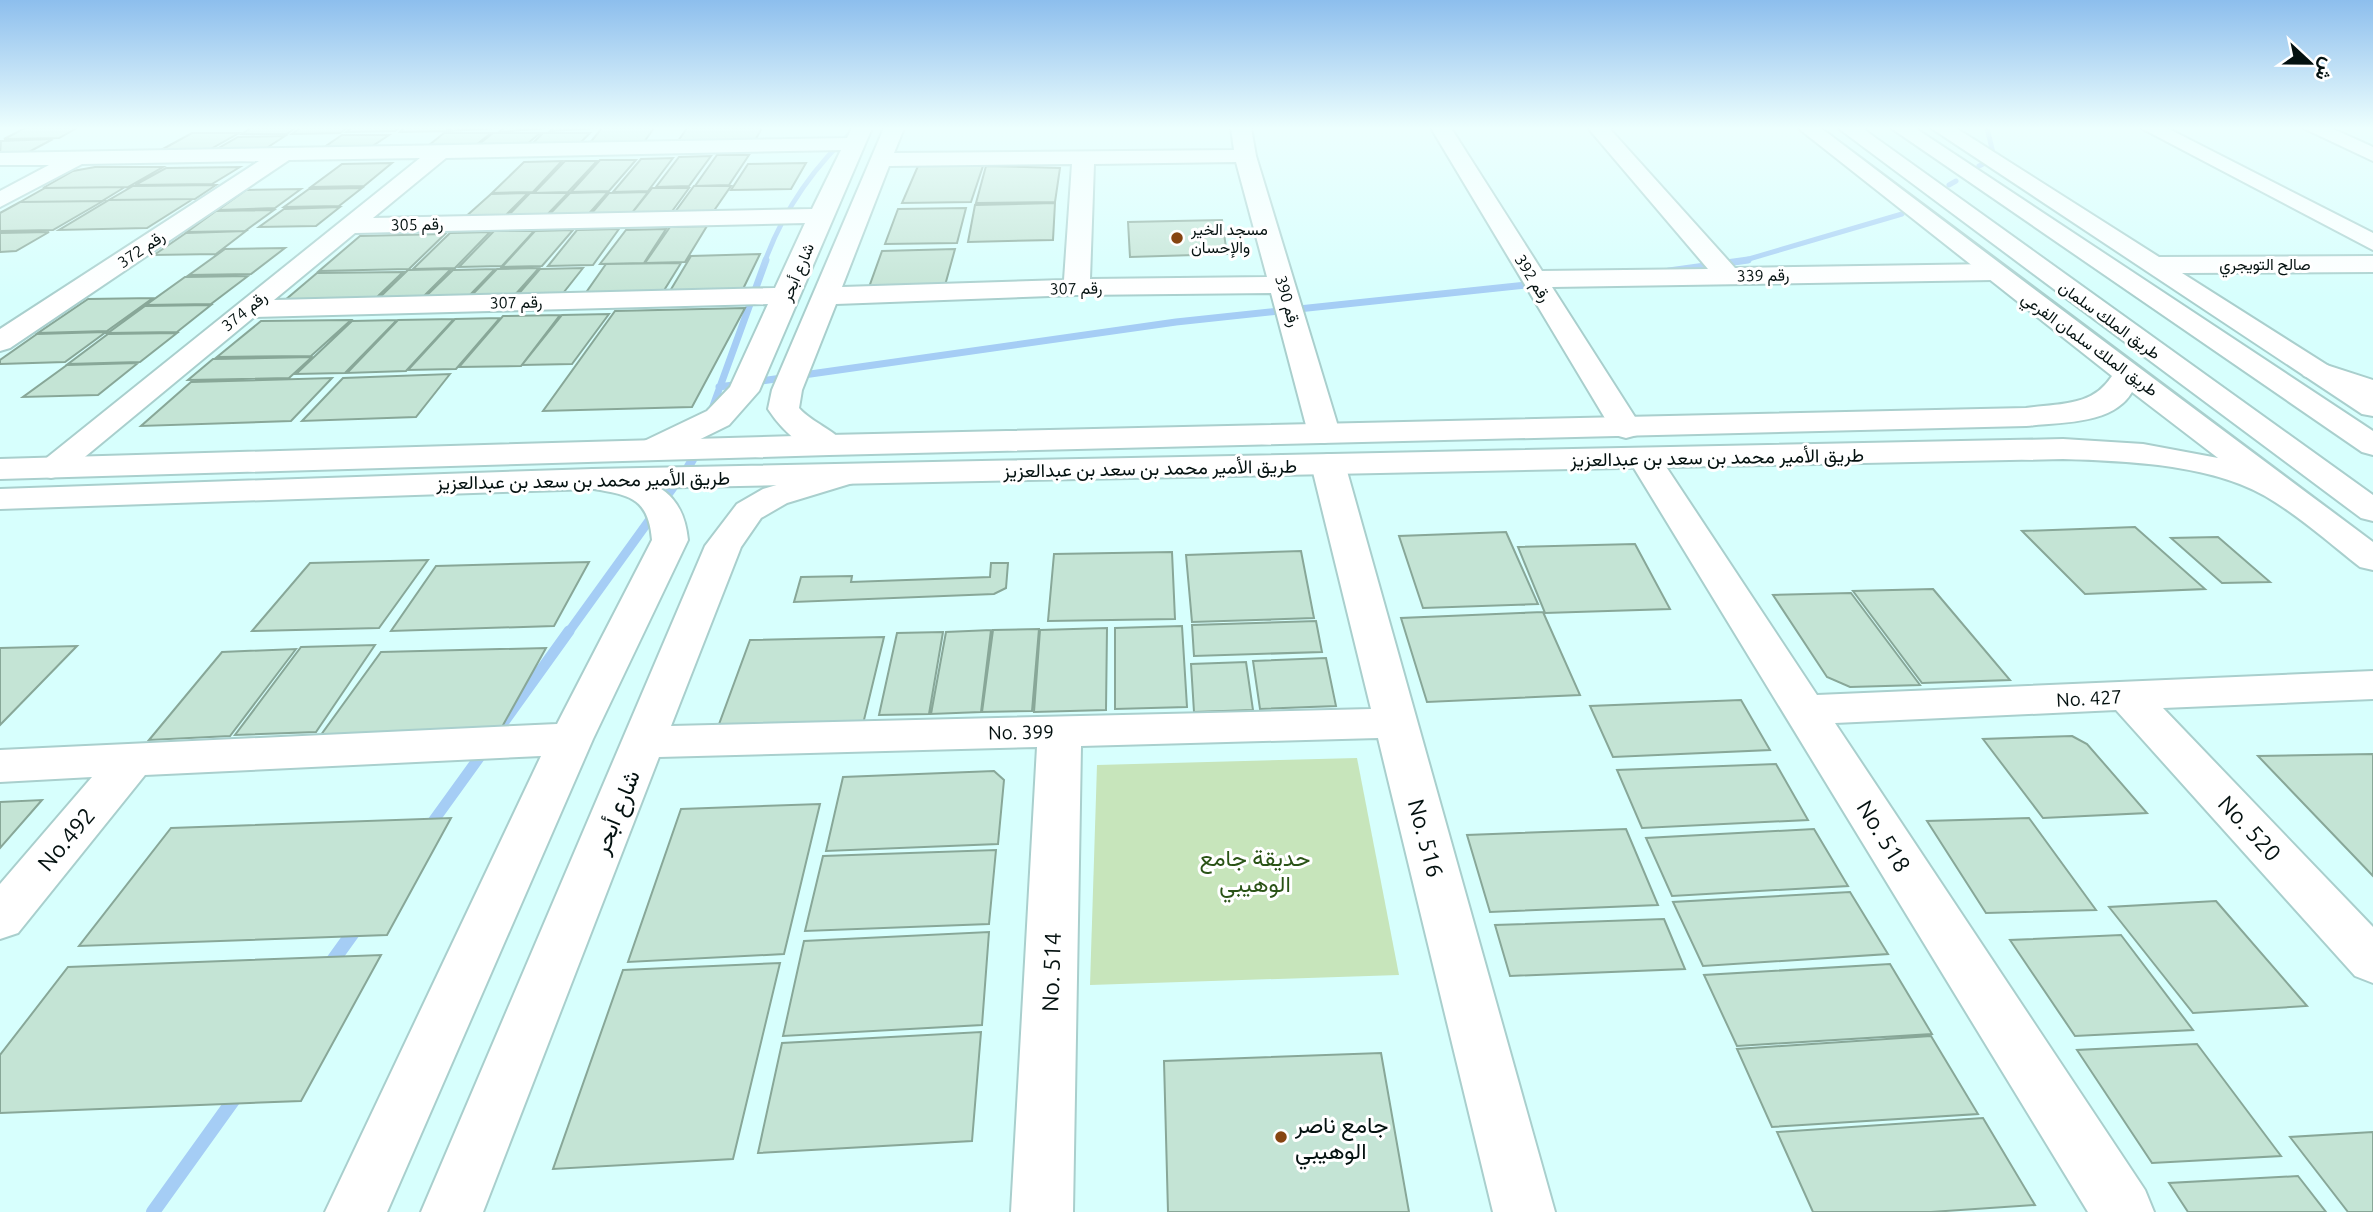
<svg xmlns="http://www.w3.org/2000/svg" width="2373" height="1212" font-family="Ubuntu,Vazirmatn,sans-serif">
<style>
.green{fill:#c7e5bb}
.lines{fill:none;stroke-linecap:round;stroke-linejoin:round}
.stream-far4{stroke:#a5cdf5;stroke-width:5}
.stream-far3{stroke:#a5cdf5;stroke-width:7}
.stream-far2{stroke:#a5cdf5;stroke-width:9}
.stream-far1{stroke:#a5cdf5;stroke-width:11}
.stream{stroke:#a5cdf5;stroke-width:14}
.building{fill:#c4e4d5;stroke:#88a798;stroke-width:2}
.minor-casing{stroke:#a9cfcd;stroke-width:4}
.major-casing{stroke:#a9cfcd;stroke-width:4}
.highway-casing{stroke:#a9cfcd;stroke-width:4}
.minor{fill:#fff;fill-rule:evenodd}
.major{fill:#fff;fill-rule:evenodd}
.highway{fill:#fff;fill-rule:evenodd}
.poi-dot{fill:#864511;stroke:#fff;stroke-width:2.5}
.labels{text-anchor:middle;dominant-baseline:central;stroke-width:6;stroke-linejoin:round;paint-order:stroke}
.far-street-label{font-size:16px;fill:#041110;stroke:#fff}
.far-poi-label{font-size:16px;fill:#041110;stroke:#fff;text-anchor:start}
.street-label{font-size:19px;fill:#041110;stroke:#fff}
.near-street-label{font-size:23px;fill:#041110;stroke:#fff}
.near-park-label{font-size:23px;fill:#2a5316;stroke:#fff}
.near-poi-label{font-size:23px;fill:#041110;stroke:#fff;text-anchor:start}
</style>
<rect width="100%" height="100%" fill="#d7fffd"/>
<!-- green -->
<path class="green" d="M1357,758L1399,975L1090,985L1097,765Z"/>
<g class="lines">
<!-- stream-far4 -->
<path class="stream-far4" d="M1987,128L1994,157
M1979,166L1985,163
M1949,185L1956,181
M765,261C784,209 815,165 856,128
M1742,261L1902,214"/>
<!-- stream-far3 -->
<path class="stream-far3" d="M1669,271L1748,260
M719,387L1176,322L1535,284
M709,417L766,260"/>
<!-- stream-far2 -->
<path class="stream-far2" d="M687,469L694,457
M568,633L674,486"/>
<!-- stream-far1 -->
<path class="stream-far1" d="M498,730L569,631
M429,827L486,748"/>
<!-- stream -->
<path class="stream" d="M329,966L357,927
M153,1212L237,1095"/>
</g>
<!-- building -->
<path class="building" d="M25,128H77L59,138L4,139Z
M251,128H295L287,134H242Z
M300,128H347L340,133L292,134Z
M351,128H399L395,131L346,132Z
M404,128H449L446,131L400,132Z
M453,128H499L449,131Z
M503,128H549L499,132Z
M553,128H598L550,131Z
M602,128H654L644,142L589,144Z
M687,128H762L754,142L676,144Z
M192,133H239L209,150H161Z
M444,133H491L476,145L428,146Z
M493,133H540L526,145H478Z
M543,133H590L578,145L530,146Z
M342,135H389L371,147L323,148Z
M285,136L265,149H217L238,137Z
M53,139L27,153L0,154L1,141Z
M717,155H749L729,185L695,186Z
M711,156L689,186L656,187L679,157Z
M673,158L648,191L613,192L641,159Z
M600,160H636L609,191L571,192Z
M562,161L533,192L492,193L524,162Z
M565,161H597L568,192L534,193Z
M392,163L364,186L311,187L342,164Z
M806,163L791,189L731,190L748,164Z
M918,166H983L971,202L902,203Z
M986,166L1060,168L1055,202L976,203Z
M95,167H163L128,187L43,188L73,171Z
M240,167L212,184L135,185L166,168Z
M216,185L195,199L109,200L133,186Z
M694,186H731L713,212H675Z
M125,187L102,201L20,202L45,188Z
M362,188L339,206L284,207L309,189Z
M652,188H689L670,214H631Z
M301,189L275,208L218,210L246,190Z
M608,192L586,217L546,218L570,193Z
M648,192L631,214H591L609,193Z
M528,193L502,219H463L491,194Z
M530,193H568L544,218L505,219Z
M193,199L147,228L59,230L109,200Z
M103,201L53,230L0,231V213L20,202Z
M1055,203L1053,240L968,242L975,205Z
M340,207L316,226L259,227L284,209Z
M966,208L957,243L885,244L898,209Z
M274,210L245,231L187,232L216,211Z
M1222,220L1227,254L1130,257L1128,222Z
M707,226L685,262L645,263L670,227Z
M619,229L593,265L548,266L577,230Z
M666,229L644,263L600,264L626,230Z
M573,230L542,266L502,267L535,231Z
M246,231L216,254L154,255L186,233Z
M494,231H534L502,266L459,267Z
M49,232L16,251L0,252V233Z
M490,232L455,268L413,269L450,233Z
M445,234L409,269L319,271L360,236Z
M285,248L251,274L189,275L225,249Z
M955,249L944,289L868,290L882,251Z
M760,254L743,289L670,291L691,256Z
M681,263L663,292L585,294L606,264Z
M539,268L514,296L470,297L497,269Z
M583,268L560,297L515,298L540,269Z
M451,269L422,298L378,299L408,270Z
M495,269L468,297L424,298L453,270Z
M403,272L375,299L284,301L317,273Z
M248,276L211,304L146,305L185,277Z
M153,298L107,331L38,333L88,299Z
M211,305L177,332L108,333L145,306Z
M745,308L692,407L543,411L615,311Z
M609,314L572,364L522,365L562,315Z
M560,315L521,366L459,367L503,316Z
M500,318L456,369L408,370L455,319Z
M454,319L406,371L347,373L398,320Z
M351,320L311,356L217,357L261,321Z
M397,320L345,373L296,374L352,321Z
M106,332L65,362L0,364V360L37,334Z
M177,333L140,362L68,364L108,334Z
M312,357L289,378L188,380L213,359Z
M138,363L98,395L23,397L67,365Z
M450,374L416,417L302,421L343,378Z
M332,378L291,421L141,426L191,382Z
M2135,527L2205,589L2085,594L2022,531Z
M1506,532L1538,604L1423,608L1399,536Z
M2218,537L2270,582L2222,583L2171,538Z
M1635,544L1670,609L1545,613L1518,547Z
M1301,551L1314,618L1192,622L1186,555Z
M1172,552L1175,619L1048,621L1054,554Z
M428,560L379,628L252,631L310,563Z
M589,562L554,626L391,631L436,566Z
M991,563H1008L1006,588L994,594L794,602L801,577L852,576L851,582L990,577Z
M1933,589L2010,680L1922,683L1853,591Z
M1851,593L1920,685L1850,687L1827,677L1773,595Z
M1543,612L1580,695L1427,702L1401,618Z
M1316,621L1322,652L1194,656L1192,625Z
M1182,626L1187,707L1115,709V628Z
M1107,628L1106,710L1034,712L1040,630Z
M1039,629L1032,711L982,712L993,630Z
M991,630L981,712L931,714L946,632Z
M943,632L929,714L879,715L897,633Z
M884,637L863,724L718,727L750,640Z
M375,645L316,732L235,735L301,647Z
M77,646L0,725V648Z
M546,648L498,734L318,739L381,652Z
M296,649L230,736L149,740L222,652Z
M1326,658L1336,706L1260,709L1253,661Z
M1246,662L1253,710L1194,712L1191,664Z
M1741,700L1770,750L1613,757L1590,706Z
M2072,736L2087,744L2147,813L2043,818L1983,739Z
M2373,754V876L2258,756Z
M1776,764L1808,820L1642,828L1617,770Z
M994,771L1004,780L998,844L826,851L843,777Z
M42,800L0,848V802Z
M820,804L784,954L628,962L681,809Z
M451,818L387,935L79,946L171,828Z
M2029,818L2096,910L1986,913L1927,821Z
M1626,829L1658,905L1490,912L1467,835Z
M1814,829L1848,886L1672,896L1646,838Z
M996,850L989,924L805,931L823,856Z
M1850,892L1888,954L1703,966L1673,902Z
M2216,901L2307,1006L2193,1013L2109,907Z
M1664,919L1685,969L1510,976L1495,925Z
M989,932L982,1025L783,1036L804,941Z
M2121,935L2193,1030L2075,1036L2010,940Z
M381,955L301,1101L0,1113V1055L68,967Z
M780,963L733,1159L553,1169L623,970Z
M1890,964L1932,1034L1737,1046L1704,975Z
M981,1032L972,1141L758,1153L782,1043Z
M1931,1036L1978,1114L1772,1127L1737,1049Z
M2197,1044L2281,1156L2152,1163L2077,1050Z
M1381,1053L1409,1212H1168L1164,1061Z
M1983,1118L2035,1205L1931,1212H1813L1777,1132Z
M2373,1132V1212H2348L2290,1137Z
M2298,1176L2326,1212H2188L2169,1183Z"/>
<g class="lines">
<!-- minor casing -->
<g class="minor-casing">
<path id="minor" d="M852,128H872L759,391L729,425L664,457L652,460L640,457L636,450L640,443L707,411L730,387L768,304L254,317L63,475L51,478L39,475L34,468L420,158L289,160L10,348L0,351V329L259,161L82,164L0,207V191L49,165H0V153L847,138ZM841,150L812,209L373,218L446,158ZM805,223L775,288L274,300L355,233Z
M884,128H904L894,153L1234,150L1231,128H1251L1256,156L1340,433L1335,440L1324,443L1313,440L1308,433L1271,293L1077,295L836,304L802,390L799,408C812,423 834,429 845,445L840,452C811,459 783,432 768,409L772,390ZM1236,162L1267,277L1090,279L1094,164ZM1072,164L1064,280L842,287L889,166Z
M1431,128H1451L1542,271L1708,269L1588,128H1609L1735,268L1993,264L2002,267L2006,272L2002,277L1993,280L1552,287L1642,428L1637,435L1626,438L1615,435Z
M1931,128H1956L2159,257L2373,256V272L2182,273L2373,394V416L2362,414Z
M2141,128H2167L2373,233V250Z
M2303,128H2331L2373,147V161Z
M1645,450L1657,453L1817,695L2373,671V699L2163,708L2373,927V983L2355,976L2116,710L1835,723L2145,1190L2154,1212H2088L1629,460L1633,453Z
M1328,454L1340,457L1345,464L1555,1212H1493L1378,738L1081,746L1073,1212H1011L1037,747L659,757L483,1212H421L705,546L737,504L763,489L844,465L856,468L861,475L856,482L787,503L761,518L741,547L671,726L1371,709L1311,464L1316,457Z
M593,469C642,479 682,481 688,540L593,739L387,1212H325L541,756L145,775L18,933L0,939V884L92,777L0,782V750L557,724L652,540C648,490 621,496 581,486L576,479L581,472Z"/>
</g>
<!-- major casing -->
<g class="major-casing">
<path id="major" d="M1798,128H1821C2005,268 2189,405 2373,542V570L2360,567C2332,545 2305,521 2275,502C2218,464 2129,461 2063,459L593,489L0,509V489L593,469L2063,439L2143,444L2218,458L2132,392C2113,425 2060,422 2026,426L829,455L0,479V459L829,435L2026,408C2060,403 2092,407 2112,376Z
M2314,361L2373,380V399L2304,376L2299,370L2304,364Z"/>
</g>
<!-- highway casing -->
<g class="highway-casing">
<path id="highway" d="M1838,128H1862L2373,495V521L2361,518Z
M1891,128H1915L2373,431V455L2362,452Z"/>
</g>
<!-- minor -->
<use href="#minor" class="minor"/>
<!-- major -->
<use href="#major" class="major"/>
<!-- highway -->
<use href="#highway" class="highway"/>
</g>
<!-- sky -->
<linearGradient id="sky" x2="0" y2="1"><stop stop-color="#8dbeed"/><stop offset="0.43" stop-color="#edfffe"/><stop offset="1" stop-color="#edfffe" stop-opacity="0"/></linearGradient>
<rect width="2373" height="298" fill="url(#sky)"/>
<!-- markers -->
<g class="poi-dot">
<circle cx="1177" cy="238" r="7"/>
<circle cx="1281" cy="1137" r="7"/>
</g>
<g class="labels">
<!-- far-street labels -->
<g class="far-street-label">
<text transform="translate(417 224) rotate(-1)">رقم 305</text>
<text transform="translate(141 249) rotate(-34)">رقم 372</text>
<text x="2265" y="264">صالح التويجري</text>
<text transform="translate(797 272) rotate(-67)">شارع أبحر</text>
<text transform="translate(1763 275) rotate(-1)">رقم 339</text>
<text transform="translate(1533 278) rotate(58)">رقم 392</text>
<text transform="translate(1076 288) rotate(-1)">رقم 307</text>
<text transform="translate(1288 301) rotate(74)">رقم 390</text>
<text transform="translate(516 302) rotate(-1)">رقم 307</text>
<text transform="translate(244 311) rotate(-39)">رقم 374</text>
<text transform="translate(2110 320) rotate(36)">طريق الملك سلمان</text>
<text transform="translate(2090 344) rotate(36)">طريق الملك سلمان الفرعي</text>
</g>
<!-- far-poi labels -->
<g class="far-poi-label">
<text x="1191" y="229">مسجد الخير<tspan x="1191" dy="18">والإحسان</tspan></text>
</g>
<!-- street labels -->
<g class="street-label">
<text transform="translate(1717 457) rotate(-1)">طريق الأمير محمد بن سعد بن عبدالعزيز</text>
<text transform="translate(1150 468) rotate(-1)">طريق الأمير محمد بن سعد بن عبدالعزيز</text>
<text transform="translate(583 480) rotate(-1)">طريق الأمير محمد بن سعد بن عبدالعزيز</text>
<text transform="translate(2089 698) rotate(-3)">No. 427</text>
<text transform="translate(1021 732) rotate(-1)">No. 399</text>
</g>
<!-- near-street labels -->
<g class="near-street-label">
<text transform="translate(616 812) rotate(-68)">شارع أبحر</text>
<text transform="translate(2250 828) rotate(47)">No. 520</text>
<text transform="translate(1884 836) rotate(58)">No. 518</text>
<text transform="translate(1426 838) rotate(75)">No. 516</text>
<text transform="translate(66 839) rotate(-50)">No.492</text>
<text transform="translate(1051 972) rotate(-88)">No. 514</text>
</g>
<!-- near-park labels -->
<g class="near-park-label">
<text x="1255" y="857">حديقة جامع<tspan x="1255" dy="26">الوهيبي</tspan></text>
</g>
<!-- near-poi labels -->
<g class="near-poi-label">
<text x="1295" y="1124">جامع ناصر<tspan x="1295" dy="26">الوهيبي</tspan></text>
</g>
</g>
<!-- north arrow -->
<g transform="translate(2310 63) rotate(112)" stroke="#ffffff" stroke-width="5" paint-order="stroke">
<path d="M0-5L12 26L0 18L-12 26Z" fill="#041110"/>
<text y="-10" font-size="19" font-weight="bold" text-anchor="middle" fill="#041110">ش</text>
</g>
</svg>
